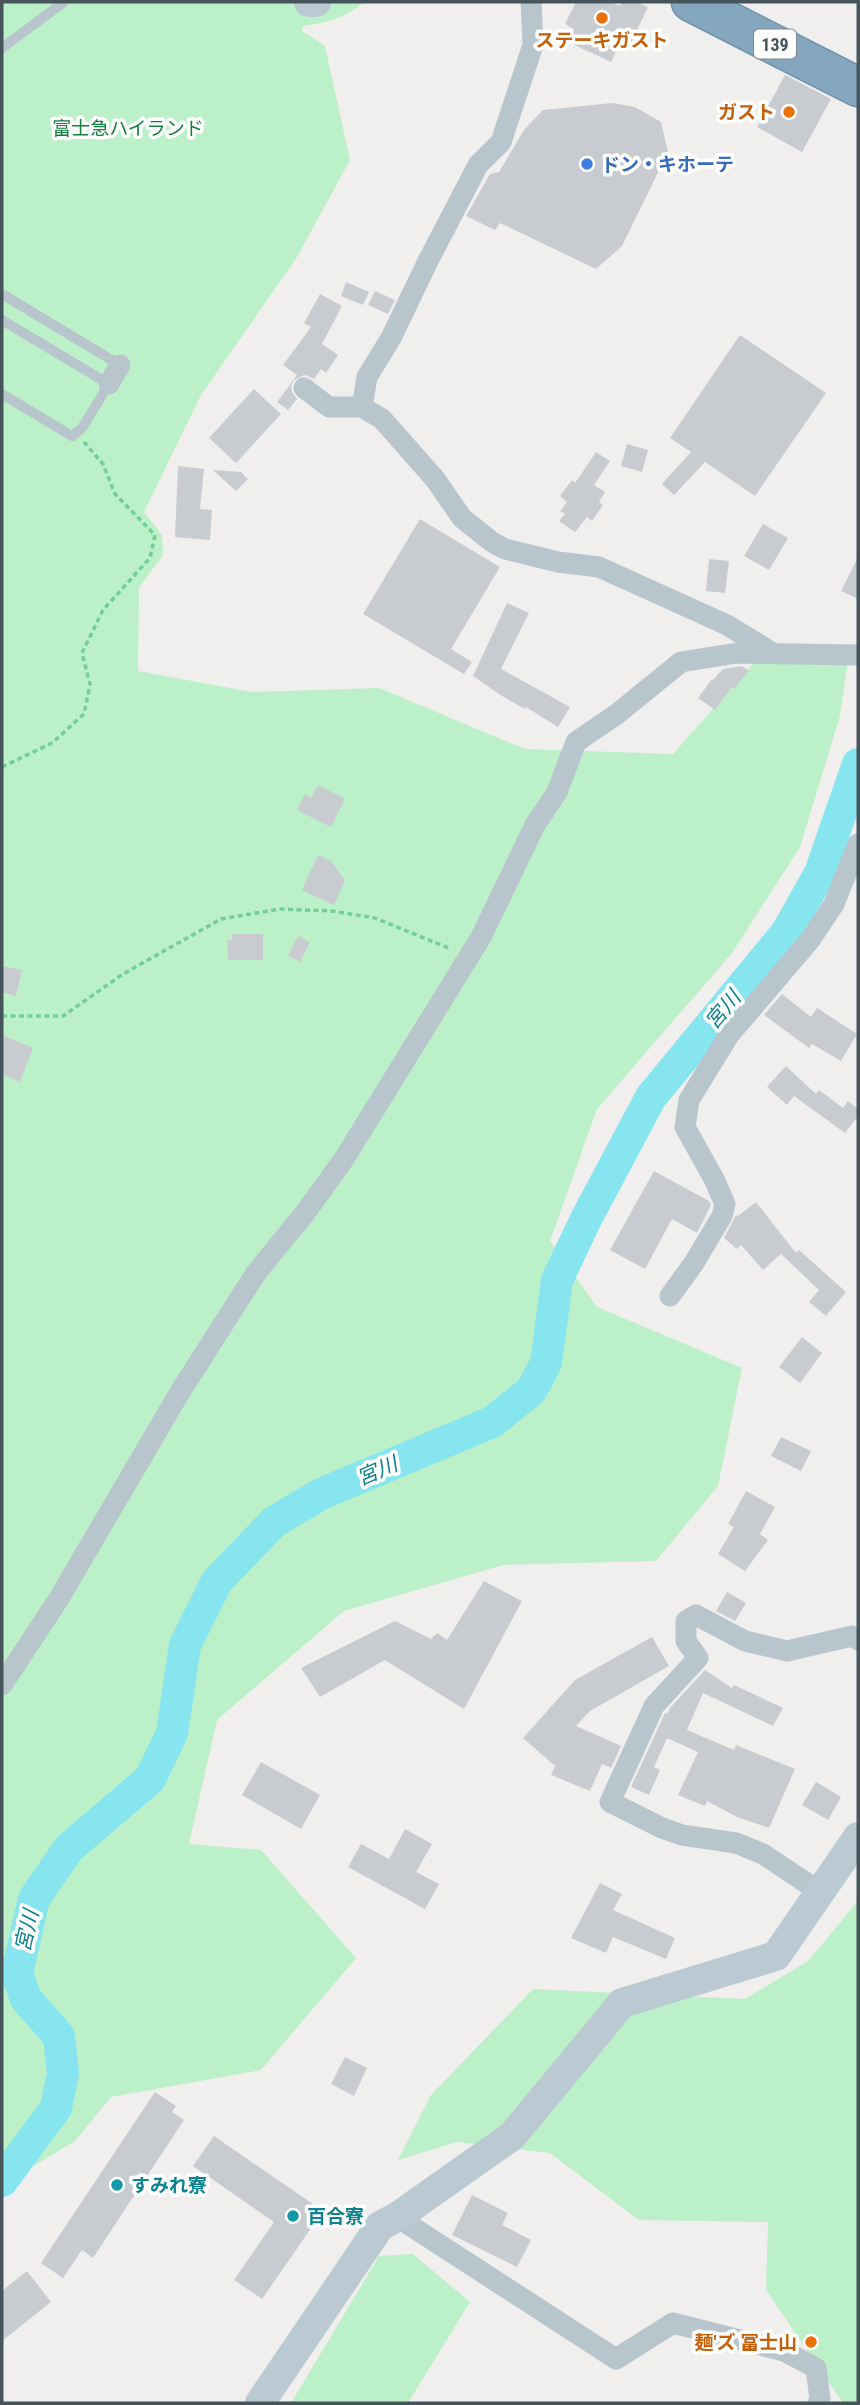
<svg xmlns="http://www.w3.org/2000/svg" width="860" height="2405" font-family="'Roboto Condensed','Noto Sans JP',sans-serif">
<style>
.green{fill:#bbf0c9}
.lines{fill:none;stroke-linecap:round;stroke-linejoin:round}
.river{stroke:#86e5ee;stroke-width:32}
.building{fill:#c8ccd1}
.highway-casing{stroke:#6f92aa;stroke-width:41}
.path{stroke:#72cf96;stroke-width:3.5;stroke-dasharray:5 3.5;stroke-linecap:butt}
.lane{stroke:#b9c5cc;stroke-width:10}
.street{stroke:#b9c5cc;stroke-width:21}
.secondary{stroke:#bbc9d3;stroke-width:30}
.highway{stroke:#84a7bf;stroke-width:38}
.food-dot{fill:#e8710a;stroke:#fff;stroke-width:2.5}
.shop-dot{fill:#3f7fe0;stroke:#fff;stroke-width:2.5}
.culture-dot{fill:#0f9aa8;stroke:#fff;stroke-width:2.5}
.labels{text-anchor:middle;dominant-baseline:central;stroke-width:7;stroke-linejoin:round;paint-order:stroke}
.shield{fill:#fff;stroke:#7e878d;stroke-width:2}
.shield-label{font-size:18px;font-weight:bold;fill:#46545c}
.food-label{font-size:19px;font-weight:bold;fill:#c56008;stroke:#fff;text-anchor:end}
.park-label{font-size:19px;fill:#14803d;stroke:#fff}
.shop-label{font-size:19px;font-weight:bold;fill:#366cbe;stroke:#fff;text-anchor:start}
.culture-label{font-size:19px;font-weight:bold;fill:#0d838f;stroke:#fff;text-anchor:start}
.water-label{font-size:21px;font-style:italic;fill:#0a818e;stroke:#fff}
</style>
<rect width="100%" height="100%" fill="#f1eeee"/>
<!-- green -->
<path class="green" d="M2,2H364C346,18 326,23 303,26L302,31L325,46L350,160L297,257L201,395L144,512L162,535L163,555L139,588L138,671L252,692L379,688L525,749L673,754L767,648L850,646L840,716L800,847L732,953L597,1109L550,1241L597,1307L742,1368L718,1486L656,1561L503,1565L344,1611L217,1720L189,1844L261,1850L356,1958L261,2070L111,2097L75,2141L2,2185Z
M858,1901V2403H843L766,2290L768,2222L639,2220L550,2153L457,2142L398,2160L431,2095L533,1989L745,1999L808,1961Z
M413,2254L470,2302L408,2403H291L379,2256Z"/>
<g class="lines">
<!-- river -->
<path class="river" d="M2,2181L56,2108L63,2073L59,2036L26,1999L17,1973L34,1899L69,1848L150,1779L172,1733L185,1645L217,1581L274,1522L321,1494L492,1422L531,1391L546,1363L557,1280L586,1219L651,1097L787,932L820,873L858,764"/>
</g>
<!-- building -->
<path class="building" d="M576,2H610L620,6L622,2H637L648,7L629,47L620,43L611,62L568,42L574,29L565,24Z
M785,75L831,99L802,152L757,127Z
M612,103L635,107L661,122L668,152L622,246L596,269L500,223L495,230L466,216L490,174L499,172L524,130L543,110Z
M346,282L369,292L363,305L341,296Z
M375,291L395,300L388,314L368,305Z
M320,294L342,306L322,344L338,355L326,373L321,369L314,379L305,375L294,380L291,386L292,392L297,399L288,410L277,402L297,375L283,365L311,327L304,323Z
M740,335L826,393L755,496L705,462L674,495L662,484L691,452L670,438Z
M254,389L281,414L236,463L209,438Z
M627,444L648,450L642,472L621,466Z
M596,452L610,461L594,485L605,492L599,502L603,505L592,521L587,517L575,532L559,521L565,514L560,511L567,502L560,496L572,480L575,483Z
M178,466L204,469L200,509L212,510L210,540L175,537Z
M213,470L241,472L248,479L236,491Z
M420,519L500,567L451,649L472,662L464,674L363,614Z
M763,524L788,538L769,570L744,556Z
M858,557V599L841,591Z
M709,559L729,561L725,593L706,591Z
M507,603L529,613L501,669L570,707L558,727L526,707L525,709L502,696L473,676Z
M742,666L749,671L734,689L732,687L715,710L698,698L712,679L713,680L723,669Z
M318,785L345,799L331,827L297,810L305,794L311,798Z
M318,855L331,861L345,880L334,905L302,890Z
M232,934H263V960H228L227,940H232Z
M298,936L310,942L300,962L288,956Z
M2,966L22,970L16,996L2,992Z
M782,994L811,1017L817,1008L857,1034L841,1061L812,1044L809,1048L764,1015Z
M2,1035L33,1048L20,1082L2,1074Z
M786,1066L816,1094L819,1090L843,1108L848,1101L858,1109V1116L845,1133L794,1096L787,1105L767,1087Z
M654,1171L709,1201L711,1205L697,1233L672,1219L645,1269L610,1250Z
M756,1202L796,1253L799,1250L846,1292L826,1316L809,1302L819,1290L781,1254L763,1270L741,1245L737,1249L724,1238L736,1215L738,1216Z
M802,1337L822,1353L800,1383L779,1367Z
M781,1437L811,1451L801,1471L771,1456Z
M746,1491L775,1507L760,1534L768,1540L745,1571L718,1554L734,1527L728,1524Z
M484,1581L522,1601L464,1709L385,1660L320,1697L301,1668L395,1621L431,1639L437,1633L447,1640Z
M727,1592L746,1603L735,1621L716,1611Z
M652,1637L669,1666L590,1711L576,1726L621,1746L611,1768L602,1764L590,1791L551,1775L555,1766L523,1738L575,1680Z
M705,1670L732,1688L734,1685L783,1708L773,1726L703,1693L687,1730L734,1750L736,1745L795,1769L769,1828L737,1817L707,1801L705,1806L678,1795L698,1752L667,1738L654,1767L660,1770L649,1795L631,1787L665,1713L667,1714L670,1708Z
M261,1762L320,1795L301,1829L242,1795Z
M816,1782L841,1797L828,1820L802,1805Z
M405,1829L432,1844L416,1872L439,1884L425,1909L348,1867L361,1844L389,1859Z
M600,1883L622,1894L613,1910L675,1938L666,1959L613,1937L606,1953L571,1938Z
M345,2057L367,2068L354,2096L331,2084Z
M155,2092L176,2106L172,2112L184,2120L93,2258L82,2250L63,2278L41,2263Z
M214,2136L323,2211L262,2299L234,2280L274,2222L193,2166Z
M472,2195L508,2213L502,2225L531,2240L517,2267L452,2235Z
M27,2271L51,2302L2,2341V2291Z"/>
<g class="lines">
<!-- highway casing -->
<g class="highway-casing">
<path id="highway" d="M691,2L858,87"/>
</g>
<!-- path -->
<path class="path" d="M2,767L52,743L84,714L90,684L82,653L103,610L150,558L155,535L115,494L103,464L84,442
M2,1016H63L123,974L221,919L280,909L332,911L375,918L451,949"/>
<!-- lane -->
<path class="lane" d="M2,48L64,2
M2,294L120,365
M2,320L109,384L82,428L72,436L2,394"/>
<!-- street -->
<path class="street" d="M109,384L120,365
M304,388L329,407H362L382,419L435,479L462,518L492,542L505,549L558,562L599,567L727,625L773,653
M362,407L367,377L391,338L428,261L478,165L501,142L533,45L531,2
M670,1296L694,1263L722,1216L725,1204L714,1179L685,1127L689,1100L729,1035L810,940L834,904L858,844
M2,1685L58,1600L180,1392L256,1273L305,1213L344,1159L481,937L535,825L557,792L576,742L617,714L681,662L737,653L858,655
M820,1892L763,1854L736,1843L682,1835L662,1828L610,1802L654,1706L698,1658L686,1641V1621L696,1615L745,1641L787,1651L852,1636L858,1640
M397,2217L616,2359L673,2323L784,2351L816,2368L820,2399L818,2403"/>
<!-- secondary -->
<path class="secondary" d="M309,2H316
M260,2403L380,2226L397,2217L512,2136L622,2003L776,1956L858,1837"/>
<!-- highway -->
<use href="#highway" class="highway"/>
</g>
<!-- markers -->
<g class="food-dot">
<circle cx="602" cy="18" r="7"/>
<circle cx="789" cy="112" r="7"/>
<circle cx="811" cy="2342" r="7"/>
</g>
<circle class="shop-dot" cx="587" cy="164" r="7"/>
<g class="culture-dot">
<circle cx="117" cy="2185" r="7"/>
<circle cx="293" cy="2216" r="7"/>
</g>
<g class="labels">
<!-- shield labels -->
<rect class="shield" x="754" y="29.5" width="42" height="29" rx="5"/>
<g class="shield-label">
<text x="775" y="44">139</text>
</g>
<!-- food labels -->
<g class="food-label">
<text x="602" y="40" text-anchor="middle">ステーキガスト</text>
<text x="775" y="112">ガスト</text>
<text x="797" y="2342">麺'ズ 冨士山</text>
</g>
<!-- park labels -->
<g class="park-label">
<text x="128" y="128">富士急ハイランド</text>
</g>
<!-- shop labels -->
<g class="shop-label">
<text x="601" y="164">ドン・キホーテ</text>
</g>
<!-- culture labels -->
<g class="culture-label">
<text x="131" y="2185">すみれ寮</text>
<text x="307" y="2216">百合寮</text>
</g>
<!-- water labels -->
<g class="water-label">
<text transform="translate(723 1010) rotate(-50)">宮川</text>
<text transform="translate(377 1471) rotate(-23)">宮川</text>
<text transform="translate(27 1931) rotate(-77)">宮川</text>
</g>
</g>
<!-- border -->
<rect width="860" height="2405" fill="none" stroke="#46545c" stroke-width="7"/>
</svg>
